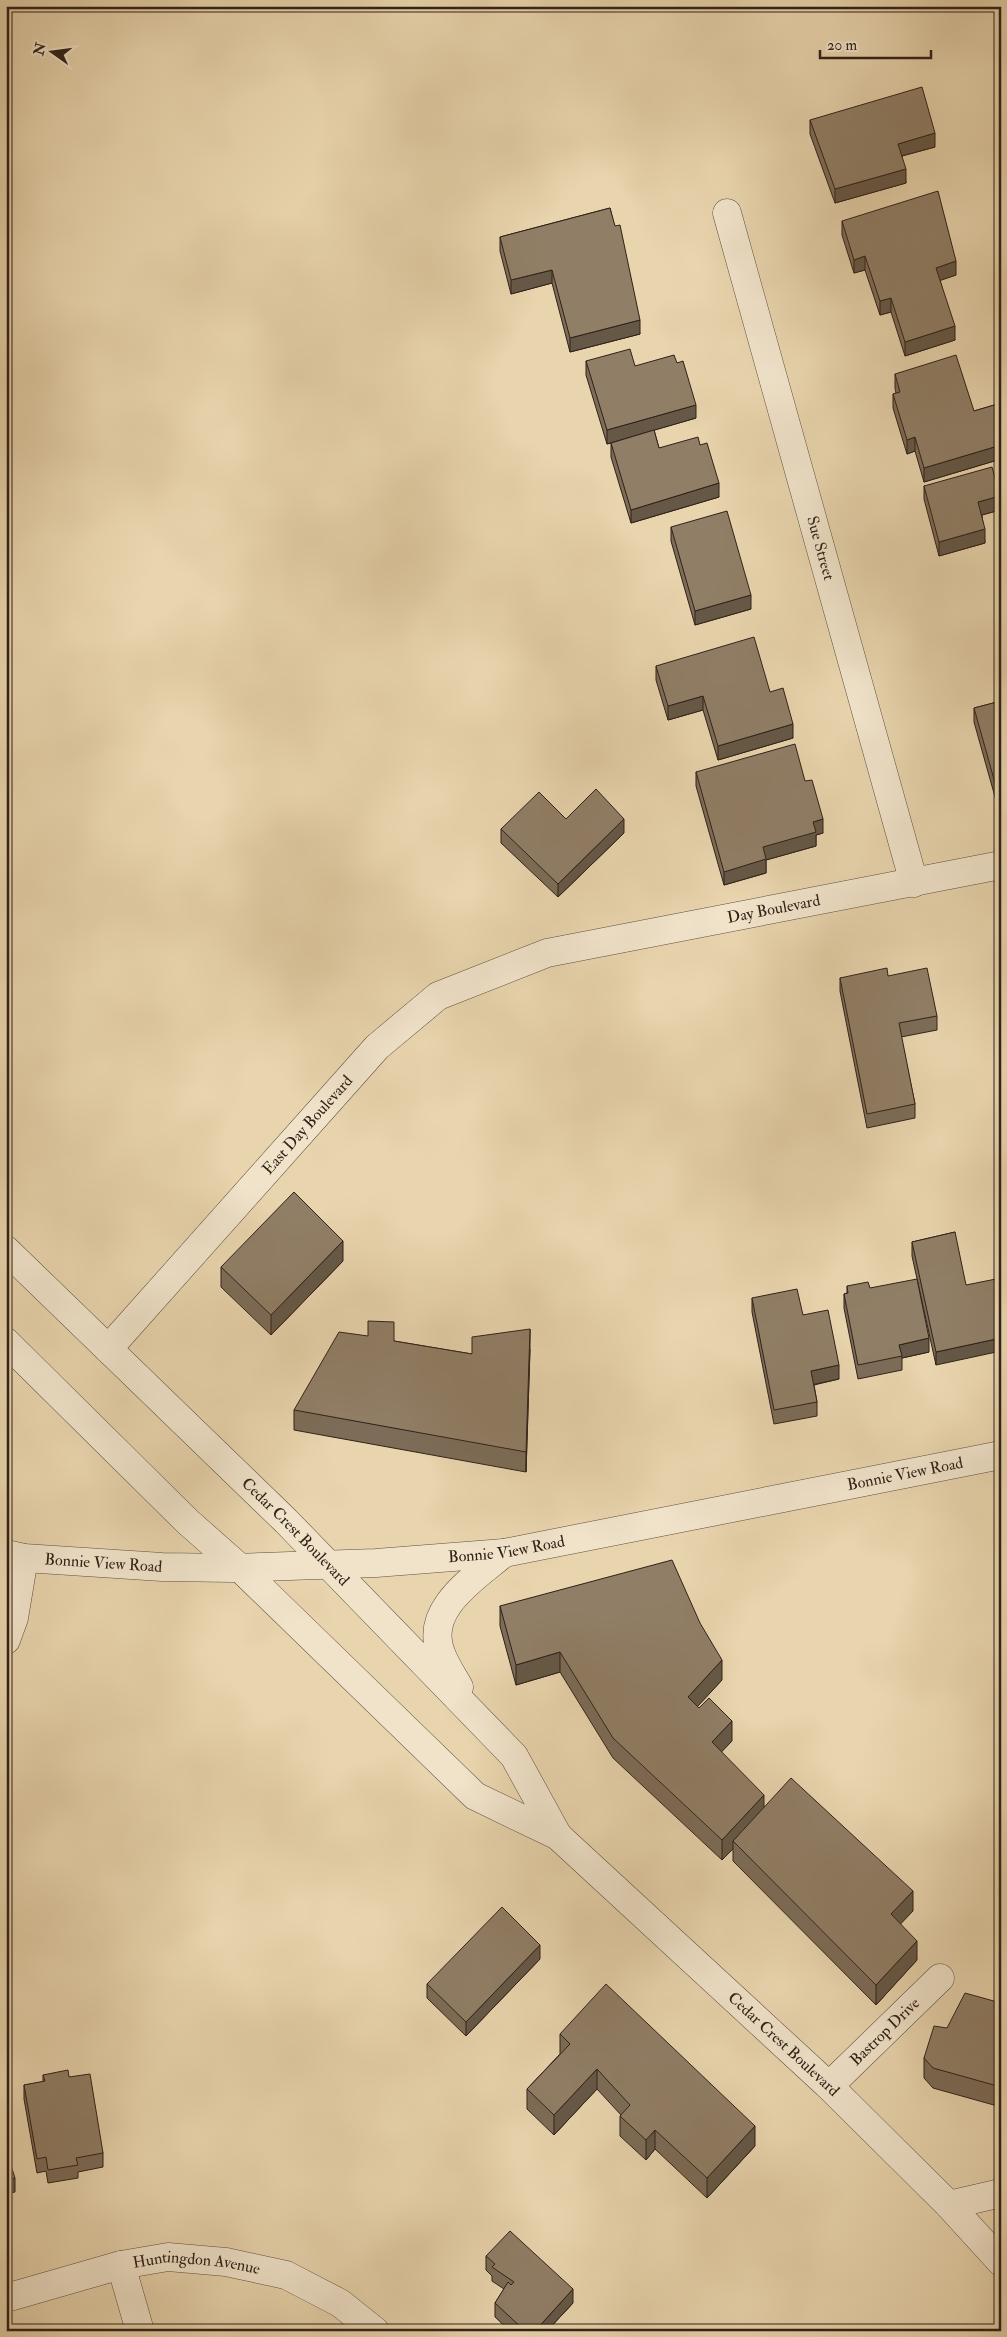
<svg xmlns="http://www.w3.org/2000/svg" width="1007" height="2337" font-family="'IM FELL Double Pica',serif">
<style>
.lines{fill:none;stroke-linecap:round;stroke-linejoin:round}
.minor-casing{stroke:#5e4e3e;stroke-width:29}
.minor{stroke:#f0e3ca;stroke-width:28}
.wall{fill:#7c6c58;stroke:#302119}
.shaded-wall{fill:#655847;stroke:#302119}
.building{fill:#907e66;stroke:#302119}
.labels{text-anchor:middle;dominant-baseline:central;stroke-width:4;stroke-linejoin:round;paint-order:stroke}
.street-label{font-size:16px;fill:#302119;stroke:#f0e3ca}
</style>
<rect width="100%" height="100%" fill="#e8d4ad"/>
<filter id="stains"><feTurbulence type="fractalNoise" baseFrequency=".004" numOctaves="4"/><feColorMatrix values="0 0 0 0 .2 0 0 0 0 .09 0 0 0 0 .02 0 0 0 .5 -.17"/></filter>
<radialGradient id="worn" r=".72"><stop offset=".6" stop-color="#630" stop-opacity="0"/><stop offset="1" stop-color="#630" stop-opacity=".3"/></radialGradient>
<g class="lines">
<!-- minor casing -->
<g class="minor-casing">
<g id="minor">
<path id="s1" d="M727,213L914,883"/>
<path id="s2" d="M6,1250L286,1521L514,1756L558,1836"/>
<path id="s3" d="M6,1342L188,1522L240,1568L475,1796L558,1836L829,2086L949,2205L1001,2262"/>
<path id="s4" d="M108,1349L377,1047L438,996L547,953L1001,865"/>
<path id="s5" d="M6,1554L24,1558L162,1567L233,1568L376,1563L504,1553L1001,1455"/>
<path d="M6,1640L14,1618L24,1558"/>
<path d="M459,1687C453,1676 445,1665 441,1653C423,1609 476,1577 504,1553"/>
<path id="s6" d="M829,2086L940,1978"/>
<path d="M949,2205L1001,2193"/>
<path d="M121,2265L140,2331"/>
<path id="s7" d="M6,2298L121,2265L168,2257L226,2262L286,2275L340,2303L375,2331"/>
</g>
</g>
<!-- minor -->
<use href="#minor" class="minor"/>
</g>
<!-- wall -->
<path class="wall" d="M810,120L935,147L902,156L906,183L835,203L810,134Z
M610,208L640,334L570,352L552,283L511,294L500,251V237Z
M842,221L956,275L940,280L955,340L905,356L891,312L880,315L865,270L854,273L842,235Z
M586,361L635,366L696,418L654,430L659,448L700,445L719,497L631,523L611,457V443L607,444L586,375Z
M895,374L974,411L1001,403V459L924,482L915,451L907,454L893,408V394L896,393L895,388Z
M924,486L1000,510L982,515L985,543L939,556L924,499Z
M671,527L751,609L695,625L671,541Z
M656,666L770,692L793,738L718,760L703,710L668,720L656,680Z
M1001,701L997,804L974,722V708Z
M696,772L805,781L823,833L816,835V846L766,860V873L724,885L696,786Z
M566,819L624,833L558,897L501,843V829Z
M1000,932H1001V952L1000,946Z
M888,976L937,1016V1030L901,1037L915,1104V1118L867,1128L840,991V978Z
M955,1232L936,1365L912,1256V1242Z
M343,1261L271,1335L221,1287V1267Z
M847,1286L929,1352L902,1358V1370L858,1379L844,1308V1294L847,1293Z
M752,1298L803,1315L839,1379L814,1385L817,1402V1416L774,1424L752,1312Z
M394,1341L472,1354L530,1349L526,1472L294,1430V1410Z
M500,1606L722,1680L697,1706L732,1741L721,1752L764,1807L913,1911L900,1924L917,1960L876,2005L733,1861V1849L722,1860L613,1758L560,1672L516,1685L500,1626Z
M540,1959L466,2036L427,1998V1984Z
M1001,2003V2107L933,2088L924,2078V2058L947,2028Z
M560,2034L755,2146L707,2198L655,2149L646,2160L620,2136V2116L621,2115L597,2089L554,2135L527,2109V2089L560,2054Z
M43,2075L69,2077L103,2153V2167L78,2172V2178L48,2183L46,2171L37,2173L24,2099V2085L43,2082Z
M486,2256L573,2303L547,2331H510L495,2317V2303L504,2289L492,2281V2276L486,2270Z"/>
<!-- shaded-wall -->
<path class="shaded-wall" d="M935,133V147L898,157V144Z
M906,169V183L835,203V189Z
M865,256V270L854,273V260Z
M956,261V275L936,282V268Z
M552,270V283L511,294V280Z
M891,298V312L880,315V301Z
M640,320V334L570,352V338Z
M955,326V340L905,356V342Z
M696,405V418L607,444V430Z
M915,437V451L907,454V440Z
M1001,445V459L924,482V468Z
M719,483V497L631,523V510Z
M1000,496V510L978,516V502Z
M985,529V543L939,556V542Z
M751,595V609L695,625V611Z
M703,696V710L668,720V706Z
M793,724V738L718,760V746Z
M1001,789V803L997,804V790Z
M624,819V833L558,897V884Z
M823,819V833L816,835V846L766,860V873L724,885V872L763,847L813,822Z
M343,1241V1261L271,1335V1315Z
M530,1329V1349L526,1472V1452Z
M929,1338V1352L902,1358L899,1345Z
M1001,1338V1351L936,1365V1352Z
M839,1365V1379L811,1385V1371Z
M560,1652V1672L516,1685V1665Z
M722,1660V1680L688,1717V1697Z
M732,1721V1741L712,1762V1742Z
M764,1795V1815L733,1841V1849L722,1860V1840Z
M913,1891V1911L891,1934V1914Z
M917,1941V1960L876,2005V1985Z
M540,1945V1959L466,2036V2022Z
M597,2069V2089L554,2135V2115Z
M755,2126V2146L707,2198V2178Z
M655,2130V2149L646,2160V2140Z
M15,2178V2192L6,2194V2180Z
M573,2289V2303L547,2331H535Z"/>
<!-- building -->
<path class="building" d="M922,87L935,133L898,144L906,169L835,189L810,120Z
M938,191L956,261L936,268L955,326L905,342L891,298L880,301L865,256L854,260L842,221Z
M610,208L615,226L620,225L640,320L570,338L552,270L511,280L500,237Z
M630,349L635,366L674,355L677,363L683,361L696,405L607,430L586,361Z
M956,355L974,411L1001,403V445L924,468L915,437L907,440L893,394L900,392L895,374Z
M654,430L659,448L698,437L700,445L707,443L719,483L631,510L611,443Z
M992,467L1000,496L978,502L985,529L939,542L924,486Z
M727,511L751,595L695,611L671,527Z
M754,637L770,692L783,688L793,724L718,746L703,696L668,706L656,666Z
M1001,701V789L997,790L974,708Z
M795,744L805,781L812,780L823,819L813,822L816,832L763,847L766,859L724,872L696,772Z
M596,789L624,819L558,884L501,829L539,792L566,819Z
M887,968L888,976L927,968L937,1016L899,1023L915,1104L867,1114L840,978Z
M294,1192L343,1241L271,1315L221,1267Z
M955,1232L966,1285L996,1279L998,1285L1001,1284V1338L936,1352L912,1242Z
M917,1279L929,1338L899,1345L902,1356L858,1365L844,1294L848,1293L847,1286L868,1282L870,1288Z
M797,1289L803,1315L828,1310L839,1365L811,1371L817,1402L774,1410L752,1298Z
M368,1321L394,1322V1341L472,1354V1337L530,1329L526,1452L294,1410L339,1332L368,1336Z
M672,1560L700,1623L722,1660L688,1697L699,1708L709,1698L732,1721L712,1742L764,1795L722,1840L613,1738L560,1652L516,1665L500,1606Z
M791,1778L913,1891L891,1914L917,1941L876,1985L733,1841Z
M502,1907L540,1945L466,2022L427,1984Z
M606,1984L755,2126L707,2178L655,2130L646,2140L620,2116L630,2105L597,2069L554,2115L527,2089L570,2044L560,2034Z
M965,1993L1001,2003V2087L933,2068L924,2058L934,2026L947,2028Z
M68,2070L69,2077L90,2074L103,2153L76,2158L78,2165L48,2170L46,2157L37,2159L24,2085L45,2081L43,2075Z
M6,2150L15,2178L6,2180Z
M510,2231L573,2289L535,2331H525L495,2303L508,2282L511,2285L514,2282L492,2267L495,2264L486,2256Z"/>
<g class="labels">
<!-- street labels -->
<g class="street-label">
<text stroke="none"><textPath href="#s1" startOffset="348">Sue Street</textPath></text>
<text stroke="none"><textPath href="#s4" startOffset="832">Day Boulevard</textPath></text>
<text stroke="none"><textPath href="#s4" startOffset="300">East Day Boulevard</textPath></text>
<text stroke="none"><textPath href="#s5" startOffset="908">Bonnie View Road</textPath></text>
<text stroke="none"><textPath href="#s2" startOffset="404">Cedar Crest Boulevard</textPath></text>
<text stroke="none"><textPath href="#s5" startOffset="502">Bonnie View Road</textPath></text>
<text stroke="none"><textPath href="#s5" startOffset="98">Bonnie View Road</textPath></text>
<text stroke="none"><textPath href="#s6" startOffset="78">Bastrop Drive</textPath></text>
<text stroke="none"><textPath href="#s3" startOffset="1052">Cedar Crest Boulevard</textPath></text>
<text stroke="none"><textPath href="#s7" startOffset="196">Huntingdon Avenue</textPath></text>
</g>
</g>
<!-- margin -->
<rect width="1007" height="2337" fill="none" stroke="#e8d4ad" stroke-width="25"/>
<rect x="8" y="8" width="992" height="2322" fill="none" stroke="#302119" stroke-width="2.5"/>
<rect x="12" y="12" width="982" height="2312" fill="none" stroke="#302119"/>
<!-- north arrow -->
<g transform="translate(52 52) rotate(284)" stroke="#f0e3ca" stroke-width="4" paint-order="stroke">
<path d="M0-4L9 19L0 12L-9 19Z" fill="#302119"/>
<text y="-8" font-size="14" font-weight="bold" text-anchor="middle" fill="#302119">N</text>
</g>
<!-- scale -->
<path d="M820 50v8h111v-8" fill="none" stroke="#302119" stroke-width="2.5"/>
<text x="827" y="50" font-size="15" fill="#302119" stroke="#f0e3ca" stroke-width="4" paint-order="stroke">20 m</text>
<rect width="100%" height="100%" filter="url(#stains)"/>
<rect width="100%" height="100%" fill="url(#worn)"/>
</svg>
